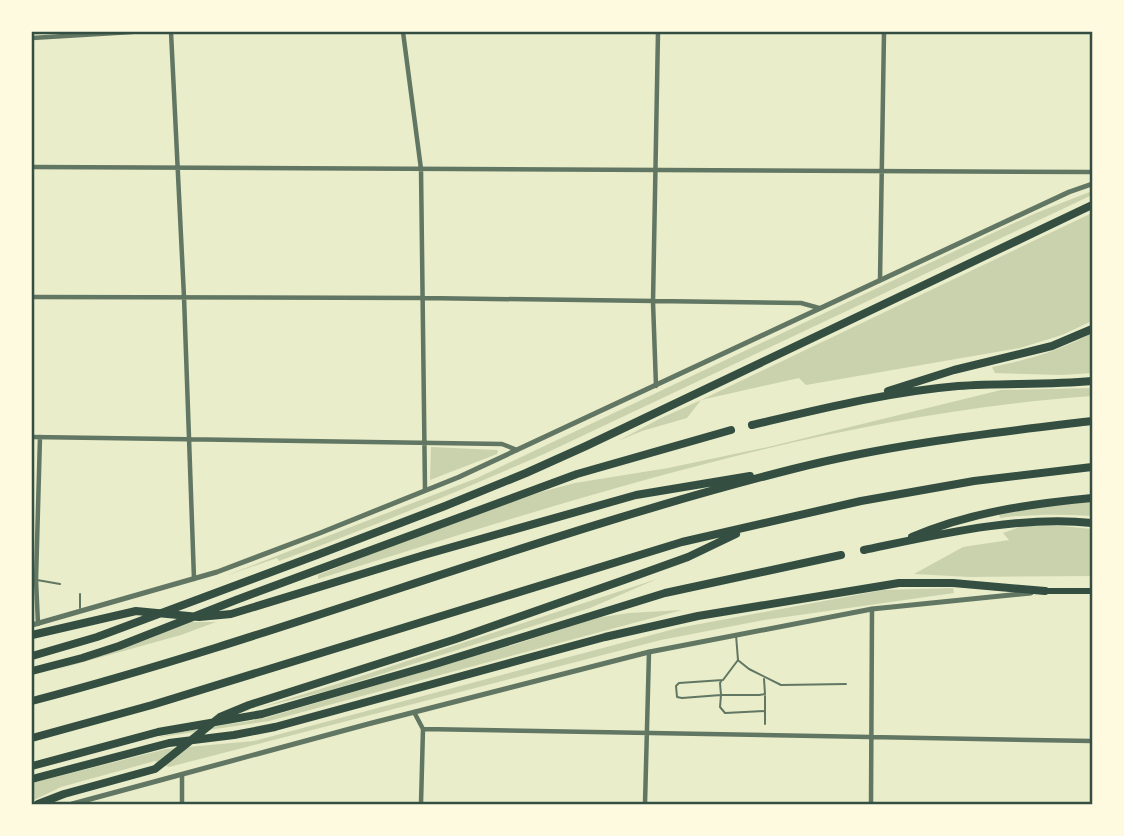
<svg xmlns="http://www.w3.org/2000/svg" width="1124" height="836" font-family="Commissioner,sans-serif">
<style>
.green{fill:#cad2ad}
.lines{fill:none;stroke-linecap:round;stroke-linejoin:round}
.service{stroke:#617663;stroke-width:2}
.minor{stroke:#617663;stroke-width:4.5}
.tertiary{stroke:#617663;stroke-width:5}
.secondary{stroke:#344e41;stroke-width:6}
.motorway{stroke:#344e41;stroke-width:8}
.neatline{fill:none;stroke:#344e41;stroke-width:2.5}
</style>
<rect width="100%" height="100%" fill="#e9edc9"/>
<!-- green -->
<path class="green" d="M1092,191V195L544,454C457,492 369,528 279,561L277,558L225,576L477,478L995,232L1036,213Z
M1092,213V321L1062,335L1020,348L806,385L799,378L701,400L687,418L642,431L618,441L659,419L701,400Z
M1092,333V373L1062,375L995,373L992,367C1027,360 1062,350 1092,333Z
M1092,388V396C827,415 571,500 318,579V575L455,521L541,492L575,483L668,468L768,447L1001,390Z
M431,447L497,450L498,451L497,454L430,480Z
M1092,501V516C1061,514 1031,514 1000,518L999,514L1021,509Z
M1023,526H1061L1092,529V576L970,577L914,574L963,547L1009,540L1003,533Z
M657,579L590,608L331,690L255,709L343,682Z
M953,588L954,593L764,620L661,640L169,767L155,761L61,787L32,801V783L166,749L254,741L678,628L883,590Z
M682,610L269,721L154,738C191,729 228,725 265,718L516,644L596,618L629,613Z
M188,622H216L181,635L55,670L151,638Z"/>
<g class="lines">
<!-- service -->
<path class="service" d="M37,580L60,584
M80,608V594
M736,635L738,660L723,680L679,683L676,686L677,697L682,698L721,695L720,707L725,713L765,711
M739,661L749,669L781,685L846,684
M722,680L720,683L721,695H759L765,694L764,679
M765,696V724"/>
<!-- minor -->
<path class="minor" d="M171,32L184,297L194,579
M403,32L421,169L425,490
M32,38L132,32
M32,167L1092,172
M880,280L884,32
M32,297L423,298L801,303L819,308
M656,386L653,302L658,32
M32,437L502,444L517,450
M38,624L36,580L40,437
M414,712L423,729L421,804
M423,729L1092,741
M182,804V775
M645,804L649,652
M871,804L872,609"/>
<!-- tertiary -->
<path class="tertiary" d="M32,625L217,572L320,533L459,477L1069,192L1092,184
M72,804L368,724L649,652L872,609L1031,593"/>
<!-- secondary -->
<path class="secondary" d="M1045,591H1092"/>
<!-- motorway -->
<path class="motorway" d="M888,391L954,370L1052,346L1092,329
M752,425C820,409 888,392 958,386C1003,383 1048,385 1092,381
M912,537C970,512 1030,504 1092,498
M864,550C936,535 1020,515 1092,523
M32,635L136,611L199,617L231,614L424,555L636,495L750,476
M32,656L97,637L317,555L445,506L526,473L586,446L1092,205
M32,671L82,658L119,646L236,600L577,474L731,430
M32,701C288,634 535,534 793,469C891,444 992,433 1092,421
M32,738L152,705L682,542L861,501L974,481L1092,467
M32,766L158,732L262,714L429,666L665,593L841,555
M32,779L169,743L234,735L275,727L605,637L698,616L899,583H953L1045,591
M38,804L64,794L155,769L220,717L249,705L456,639L624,580L688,557L736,534"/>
</g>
<!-- border -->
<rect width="1124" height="836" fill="none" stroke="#fefae0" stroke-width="66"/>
<rect x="33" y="33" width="1058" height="770" class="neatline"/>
</svg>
